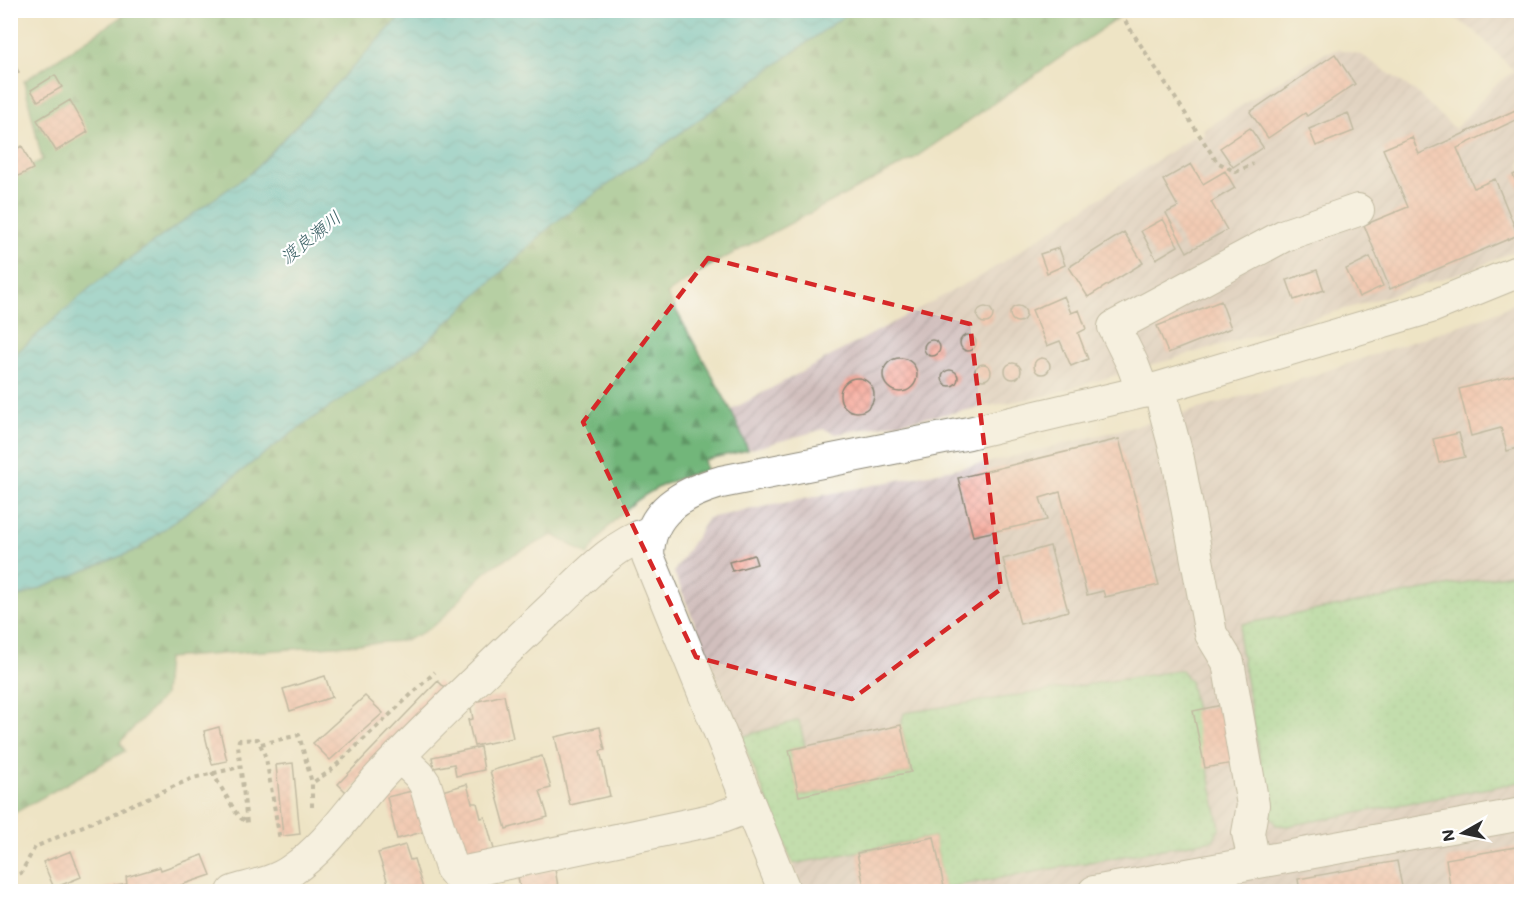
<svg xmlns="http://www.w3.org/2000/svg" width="1532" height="902" font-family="Mali,'Klee One',sans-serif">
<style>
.industrial{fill:url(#industrial-furrows)}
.grass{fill:url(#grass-dots);stroke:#5c805e;stroke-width:1.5}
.forest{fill:url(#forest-firs);stroke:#4e7052;stroke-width:1.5}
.water{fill:url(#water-waves);stroke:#42787e;stroke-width:1.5}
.building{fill:url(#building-cross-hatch)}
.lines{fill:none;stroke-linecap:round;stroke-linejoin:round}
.minor-casing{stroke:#8c8878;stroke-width:34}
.path{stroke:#8c8878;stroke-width:4;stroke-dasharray:4.5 4.5;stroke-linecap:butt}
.minor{stroke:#fff;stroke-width:32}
.marked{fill:none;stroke:#d62828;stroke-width:4.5;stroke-dasharray:12 8;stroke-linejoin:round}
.labels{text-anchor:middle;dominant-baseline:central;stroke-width:4.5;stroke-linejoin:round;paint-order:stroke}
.water-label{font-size:18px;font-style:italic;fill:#3b6165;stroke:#fff}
</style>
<defs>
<pattern id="industrial-furrows" width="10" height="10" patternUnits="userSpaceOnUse" patternTransform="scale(1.5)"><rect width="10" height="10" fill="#d1bfbd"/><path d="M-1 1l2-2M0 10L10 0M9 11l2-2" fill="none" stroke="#b4a4a3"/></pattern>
<pattern id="grass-dots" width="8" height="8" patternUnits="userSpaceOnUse" patternTransform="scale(1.5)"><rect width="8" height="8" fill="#8ed590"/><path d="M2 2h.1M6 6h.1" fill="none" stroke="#7bb77c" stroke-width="1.8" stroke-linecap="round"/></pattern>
<pattern id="forest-firs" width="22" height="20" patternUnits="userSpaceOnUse" patternTransform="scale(1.5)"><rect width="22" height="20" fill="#72b67a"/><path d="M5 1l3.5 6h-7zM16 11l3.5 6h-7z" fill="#5e9464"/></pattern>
<pattern id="water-waves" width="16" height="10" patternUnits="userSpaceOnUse" patternTransform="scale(1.5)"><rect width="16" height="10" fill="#58c5d0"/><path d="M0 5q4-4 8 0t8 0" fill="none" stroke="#49a0a9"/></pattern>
<pattern id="building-cross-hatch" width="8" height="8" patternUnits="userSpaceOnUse" patternTransform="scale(1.5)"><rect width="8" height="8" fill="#f6ac9e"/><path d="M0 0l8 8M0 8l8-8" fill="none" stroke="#d39488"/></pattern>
</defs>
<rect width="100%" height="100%" fill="#fff"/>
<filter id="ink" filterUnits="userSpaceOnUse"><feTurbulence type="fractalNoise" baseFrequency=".0167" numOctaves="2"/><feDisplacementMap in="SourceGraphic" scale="12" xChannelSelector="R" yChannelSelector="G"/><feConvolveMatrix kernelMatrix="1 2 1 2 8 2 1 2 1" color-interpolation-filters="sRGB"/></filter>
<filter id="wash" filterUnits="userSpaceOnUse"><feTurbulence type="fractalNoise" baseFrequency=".008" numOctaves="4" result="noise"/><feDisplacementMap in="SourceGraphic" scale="24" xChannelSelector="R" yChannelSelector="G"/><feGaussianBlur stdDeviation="1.35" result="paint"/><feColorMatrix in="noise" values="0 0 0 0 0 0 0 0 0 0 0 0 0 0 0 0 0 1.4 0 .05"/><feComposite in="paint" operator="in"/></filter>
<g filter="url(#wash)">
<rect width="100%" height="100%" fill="#eee4c5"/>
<!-- industrial -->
<path class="industrial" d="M1445,11H1521V248L1476,268L1352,307L1044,396L836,434L824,429L748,450L731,410L989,271L1194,136L1197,140L1205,134L1203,130L1322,54L1339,49L1362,55L1416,92L1455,129L1493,87L1514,71L1476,32Z
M1521,300V891H803L674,572L708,518L999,460L1168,418L1308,377L1490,315Z"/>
<!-- grass -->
<path class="grass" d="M1521,572V782L1288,826L1276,825L1269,814L1239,639L1242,624Z
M1181,670L1190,681L1220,828L1213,840L944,888L934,837L793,864L741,737L799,720L805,746L789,750L800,796L911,772L901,725L904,713Z"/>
<!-- forest -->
<path class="forest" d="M130,11H406L252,172L92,286L11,358V176L42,160L24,81Z
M851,11H1128L913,159L709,266L667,294L731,410L748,450L704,460L706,470C653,483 616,509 588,555L553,535C533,546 505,556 487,571C453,600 449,626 402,641L167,658L164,696L120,742L125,751L11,815V600L136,550L304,424L423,345L553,224Z"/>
<!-- water -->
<path class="water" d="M406,11H851L553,224L423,345L304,424L136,550L11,600V358L92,286L252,172Z"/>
<g id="blocks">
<!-- building -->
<path class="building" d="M1335,54L1355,84L1307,116L1305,113L1268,138L1250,112Z
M10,57L19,72L10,77Z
M55,75L62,87L38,101L31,90Z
M70,100L88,132L56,151L37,120Z
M1522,107V117L1457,148L1474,188L1495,179L1518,235L1390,289L1364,225L1408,207L1383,149L1412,137L1419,154Z
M1348,113L1354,131L1316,146L1309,129Z
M1250,128L1263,147L1233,167L1220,148Z
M22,146L33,169L10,180V152Z
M1191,164L1203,184L1225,171L1235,188L1211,202L1227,230L1187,252L1166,213L1178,207L1163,180Z
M1522,171V195L1513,175Z
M1163,219L1178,246L1156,259L1141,231Z
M1124,232L1143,263L1088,297L1069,267Z
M1059,248L1065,265L1047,273L1040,254Z
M1370,257L1383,286L1359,297L1346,269Z
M1317,270L1324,290L1294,300L1287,280Z
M1064,296L1071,313L1079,310L1086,329L1078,333L1088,359L1071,366L1060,341L1047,346L1032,310Z
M1221,301L1231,328L1168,353L1157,326Z
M1010 314a8 8 0 1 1 16 0a8 8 0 1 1-16 0Z
M977 315a8 8 0 1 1 16 0a8 8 0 1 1-16 0Z
M960 343a8 8 0 1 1 16 0a8 8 0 1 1-16 0Z
M924 348a8 8 0 1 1 16 0a8 8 0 1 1-16 0Z
M1034 366a8 8 0 1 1 16 0a8 8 0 1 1-16 0Z
M883 375a17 17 0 1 1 34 0a17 17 0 1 1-34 0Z
M1005 371a8 8 0 1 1 16 0a8 8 0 1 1-16 0Z
M975 372a8 8 0 1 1 16 0a8 8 0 1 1-16 0Z
M942 378a8 8 0 1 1 16 0a8 8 0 1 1-16 0Z
M1522,373V447L1507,451L1501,428L1471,436L1459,389Z
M840 395a17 17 0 1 1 34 0a17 17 0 1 1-34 0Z
M1459,433L1465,457L1439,463L1433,439Z
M1119,439L1159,585L1105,597L1103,591L1087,595L1060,492L1040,498L1047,520L973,536L958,478Z
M1050,546L1068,611L1020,624L1003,559Z
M754,555L757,564L732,571L729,562Z
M325,676L332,697L290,711L283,689Z
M438,681L448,691L348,794L338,784Z
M504,695L513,738L474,746L468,720L473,719L470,703Z
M365,696L383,713L330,760L313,743Z
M1222,705L1234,763L1205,768L1193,711Z
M901,725L911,772L799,796L789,750Z
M219,727L227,761L212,764L204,731Z
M600,727L605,750L600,751L610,796L570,805L555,737Z
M480,747L484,770L456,776L454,764L434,768L432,757Z
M542,756L551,788L540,791L548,817L506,829L490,771Z
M293,763L300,834L283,836L276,765Z
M467,784L472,803H477L481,818L485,817L495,853L462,862L442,791Z
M416,790L426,831L397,839L387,797Z
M934,837L945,892H865L857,853Z
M405,845L410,860L414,859L424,892H391L378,853Z
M1522,846V892H1451L1446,859Z
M71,851L81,877L54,888L43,862Z
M203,855L211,875L169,889L170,892H86L127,884L126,877L160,867L161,870Z
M1397,861L1403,892H1300L1298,879Z
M555,869L559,892H521L518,877Z"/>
</g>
</g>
<g filter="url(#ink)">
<use href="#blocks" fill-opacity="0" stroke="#8c8878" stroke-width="1.5"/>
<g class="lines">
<!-- minor casing -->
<g class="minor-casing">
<path id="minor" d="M1159,388L1178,459L1211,634L1228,662L1253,805L1248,833L1254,861
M1143,392L1132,363L1114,327L1285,235L1358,210
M399,756L419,775L425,784L451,868L456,874L716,819L750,806
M233,892C252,886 276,882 292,870C329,845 352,806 382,774C437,716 496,661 554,606C585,577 610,546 651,532
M785,892L648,556C648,511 683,493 721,482L969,433L1159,388L1431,307L1522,270
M1094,892L1522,814"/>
</g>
<!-- path -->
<path class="path" d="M1125,21L1217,162L1236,172L1253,164
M10,144L15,141
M261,744L299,735L312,783
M212,772L238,816L247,823L238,745L239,740L258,739L266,758L280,840
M312,807V783L330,771L435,672
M10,876L21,873L35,847L193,778L240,767"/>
<!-- minor -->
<use href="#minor" class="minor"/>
</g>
</g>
<!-- marked area -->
<path d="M0 0H1532V902H0ZM708,258L970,324L1001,589L852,699L696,657L583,422Z" fill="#eee4c5" fill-opacity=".55" fill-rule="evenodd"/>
<path class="marked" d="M708,258L970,324L1001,589L852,699L696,657L583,422Z"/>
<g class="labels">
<!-- water labels -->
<g class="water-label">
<text transform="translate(310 237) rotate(-39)">渡良瀬川</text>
</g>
</g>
<!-- margin -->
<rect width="1532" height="902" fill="none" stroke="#fff" stroke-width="36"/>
<!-- north arrow -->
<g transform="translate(1463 833) rotate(261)" stroke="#ffffff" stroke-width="4.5" paint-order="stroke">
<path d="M0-4.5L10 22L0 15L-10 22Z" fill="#2b2b2b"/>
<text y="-9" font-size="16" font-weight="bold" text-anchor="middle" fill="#2b2b2b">N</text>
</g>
</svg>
